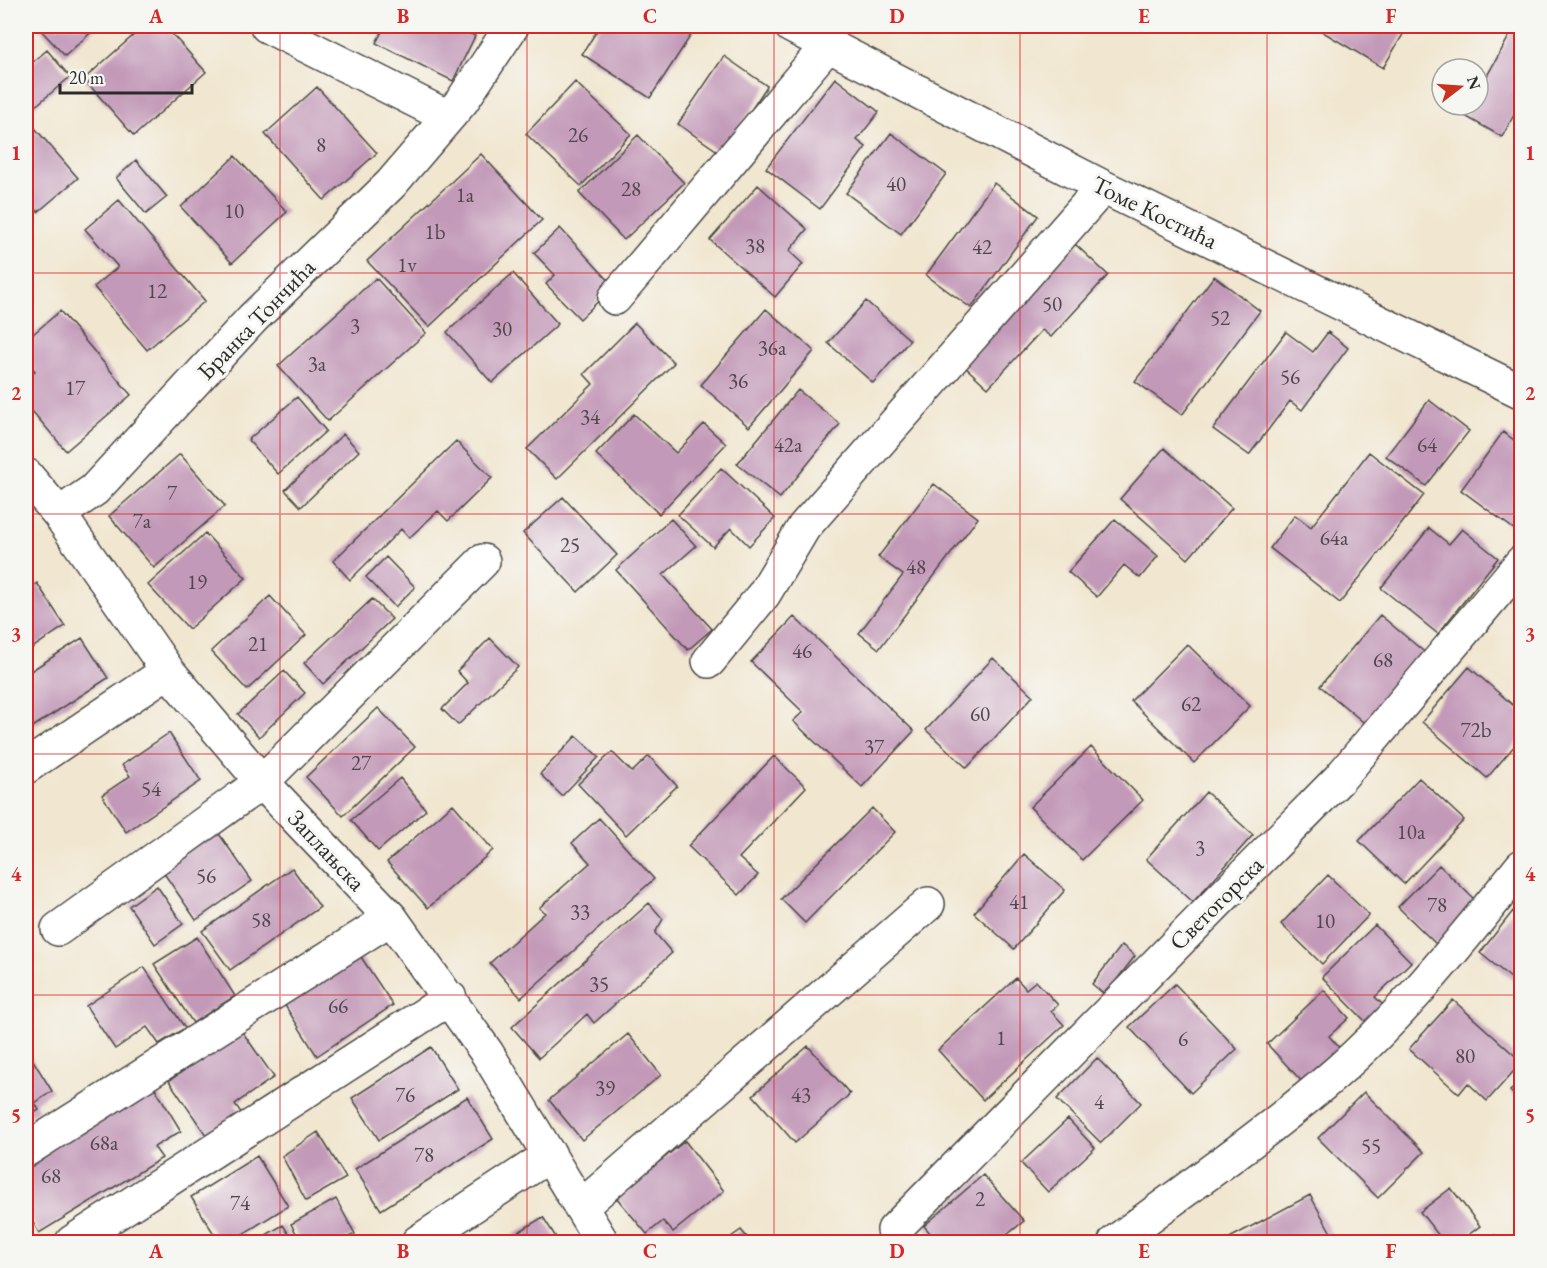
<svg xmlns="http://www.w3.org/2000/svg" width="1547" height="1268" font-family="'EB Garamond',serif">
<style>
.building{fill:#c299b8}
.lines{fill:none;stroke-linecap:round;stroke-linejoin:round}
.minor-casing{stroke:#494744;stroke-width:36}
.minor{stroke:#fff;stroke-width:33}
.grid{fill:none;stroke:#d62828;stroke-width:1.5;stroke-opacity:0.55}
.labels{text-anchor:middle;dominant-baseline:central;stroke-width:6;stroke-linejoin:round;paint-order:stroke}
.number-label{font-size:21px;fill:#51464e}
.street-label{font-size:24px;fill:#2b2b2b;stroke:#f6f6f2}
.neatline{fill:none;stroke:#d62828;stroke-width:2}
.grid-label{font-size:20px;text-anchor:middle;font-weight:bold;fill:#d62828}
</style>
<rect width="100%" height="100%" fill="#f6f6f2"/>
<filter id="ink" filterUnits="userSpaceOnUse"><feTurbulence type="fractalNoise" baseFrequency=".0167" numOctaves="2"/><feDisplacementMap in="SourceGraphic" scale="12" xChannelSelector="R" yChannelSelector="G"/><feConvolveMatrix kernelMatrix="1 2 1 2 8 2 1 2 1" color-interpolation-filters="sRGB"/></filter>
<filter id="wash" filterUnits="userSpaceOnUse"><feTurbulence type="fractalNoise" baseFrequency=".008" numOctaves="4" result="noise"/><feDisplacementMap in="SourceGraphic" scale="24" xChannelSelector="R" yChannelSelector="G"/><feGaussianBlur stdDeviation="1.35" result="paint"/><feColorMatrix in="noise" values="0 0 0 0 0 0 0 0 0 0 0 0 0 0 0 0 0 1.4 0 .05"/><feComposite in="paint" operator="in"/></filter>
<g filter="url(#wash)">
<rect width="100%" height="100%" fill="#f1e6cf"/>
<g id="blocks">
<!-- building -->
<path class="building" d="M37,26H98L65,56Z
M144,26H165L206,72L134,136L84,79Z
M385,26H461L459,28L475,36L453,81L376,43Z
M600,26H690L695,29L650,98L582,54Z
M1313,26H1408L1383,68Z
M1515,26L1522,28V100L1502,137L1465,116L1471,105H1478V92Z
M47,50L70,77L26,114V68Z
M724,56L767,86L722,154L678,124Z
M835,78L879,112L857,140L866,147L820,209L766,168Z
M575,82L631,134L581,186L526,134Z
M317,87L377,153L324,200L265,134Z
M34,127L78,178L38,212L26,198V134Z
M891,133L946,174L901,234L846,193Z
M638,135L684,183L624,240L579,193Z
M481,154L542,220L429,327L367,261Z
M235,156L287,212L232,263L181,207Z
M136,160L167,197L146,214L116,178Z
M994,183L1038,216L971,308L926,275Z
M758,185L807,229L789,251L803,264L775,297L710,240Z
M119,200L205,301L147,350L94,287L118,267L85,229Z
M560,228L614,286L580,319L546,284L555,275L534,253Z
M1075,244L1108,275L1051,337L1042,330L988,388L963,365Z
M513,273L558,324L492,383L447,332Z
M1214,276L1260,311L1182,415L1135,381Z
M376,278L426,333L328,421L278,366Z
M866,301L910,340L873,383L828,343Z
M766,309L814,351L749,427L701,385Z
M60,311L131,395L66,451L26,404V379L35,371L26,360V340Z
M635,323L674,363L557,479L527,449L593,384L584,374Z
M1286,332L1313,352L1328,332L1348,348L1302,410L1290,401L1249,455L1213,429Z
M798,390L840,424L780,498L737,464Z
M297,397L326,431L278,474L248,440Z
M1429,400L1469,431L1426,486L1386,456Z
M634,414L676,453L704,424L726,444L659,514L596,454Z
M1503,432L1522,446V535L1461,490Z
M343,434L359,451L301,507L285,490Z
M456,441L492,478L448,521L438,511L409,538L401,529L350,580L333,561Z
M1164,448L1232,508L1188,559L1120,499Z
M1369,452L1424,495L1340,603L1270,548L1295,515L1311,527Z
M180,454L225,506L154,568L109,516Z
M721,468L775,518L749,546L731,528L713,547L678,515Z
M934,484L978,518L879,649L859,633L903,575L878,557Z
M563,497L617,555L578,592L523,533Z
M671,519L696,546L663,575L712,629L688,650L616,570Z
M1115,519L1158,556L1140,578L1124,565L1097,597L1068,572Z
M1429,528L1449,544L1462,529L1498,558L1438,634L1381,588Z
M205,533L246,578L189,629L148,585Z
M386,557L415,587L395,607L366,577Z
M37,583L65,626L26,652V591Z
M270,596L306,635L247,690L211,651Z
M372,599L392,619L323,684L304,663Z
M1380,615L1428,655L1368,726L1320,686Z
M794,617L914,731L862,787L793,721L803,712L751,662Z
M82,638L108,678L28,730L26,725V674Z
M490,638L518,667L458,725L442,709L468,683L457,671Z
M1187,644L1250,706L1194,763L1131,701Z
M993,658L1033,696L967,768L926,730Z
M1469,667L1522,713V737L1487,778L1422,722Z
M284,671L305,693L259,737L238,714Z
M378,708L415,747L343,816L306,777Z
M169,733L201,781L126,832L102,795L130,776L122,765Z
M576,736L599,757L562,796L540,774Z
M1091,747L1143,800L1082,860L1030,807Z
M612,752L632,772L649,756L677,786L626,835L578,784Z
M774,756L806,787L739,858L758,875L739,895L688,846Z
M400,778L426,810L378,851L351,820Z
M1419,778L1464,820L1404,884L1359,841Z
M1206,792L1253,835L1193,902L1146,859Z
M453,804L493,850L428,908L387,862Z
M872,808L895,832L805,923L781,899Z
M599,818L654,879L521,998L490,963L545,913L539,908L590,863L572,843Z
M217,831L252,881L196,920L161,869Z
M1024,854L1065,890L1014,949L974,913Z
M1439,865L1476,901L1436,944L1398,907Z
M292,868L320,907L230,970L202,931Z
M1328,875L1369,915L1322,964L1281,924Z
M157,886L183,924L155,944L129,906Z
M649,903L663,919L655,933L672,953L594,1023L587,1014L539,1058L512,1027Z
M1513,911L1522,918V987L1480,953Z
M1375,925L1411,962L1375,997L1385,1007L1368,1024L1322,977Z
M197,937L235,996L193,1023L154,964Z
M1122,945L1135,956L1105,995L1092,984Z
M359,954L393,1005L317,1056L284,1004Z
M144,967L185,1028L159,1044L147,1027L115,1049L86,1006Z
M1016,978L1026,989L1036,981L1058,1005L1051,1011L1064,1025L983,1100L938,1050Z
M1175,984L1237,1049L1191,1093L1129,1027Z
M1324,990L1349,1018L1329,1036L1344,1053L1307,1087L1267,1044Z
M1453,1000L1522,1062L1487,1101L1468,1083L1459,1094L1409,1049Z
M241,1030L274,1077L235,1104L242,1114L208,1138L169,1081Z
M628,1034L661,1075L582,1140L549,1100Z
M808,1046L850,1094L795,1143L753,1095Z
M431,1047L458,1089L379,1140L352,1098Z
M26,1049L52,1091L35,1103L39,1110L26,1118Z
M1097,1058L1141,1103L1101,1143L1057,1099Z
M1522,1080V1103L1510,1091Z
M153,1085L181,1131L154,1147L162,1158L39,1233L26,1210V1164Z
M1364,1092L1424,1152L1378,1198L1318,1138Z
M467,1097L493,1139L381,1210L355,1169Z
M1068,1119L1095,1148L1048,1192L1021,1163Z
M318,1132L346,1178L306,1201L282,1156Z
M685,1141L724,1191L673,1232L663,1221L647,1234L616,1197Z
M257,1156L288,1206L230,1242H219L191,1197Z
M983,1175L1024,1221L998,1242H938L924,1226Z
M1451,1188L1480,1226L1459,1242H1444L1420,1212Z
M1310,1195L1336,1242H1222Z
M336,1199L355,1234L339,1242H301L291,1224Z
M543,1217L559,1242H502Z
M283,1225L294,1242H254Z
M741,1230L751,1242H724Z
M1495,1235L1500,1242H1483Z"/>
</g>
</g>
<g filter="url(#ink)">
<use href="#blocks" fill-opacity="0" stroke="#494744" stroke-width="1.5"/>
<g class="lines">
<!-- minor casing -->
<g class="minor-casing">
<path id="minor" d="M267,26L448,117
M791,26L1103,187L1522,392
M615,298L828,45
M26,475L59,514L168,671L262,782L391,918L487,1053L602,1242
M59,514L94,490L253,318L391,184L462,101L512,26
M709,661L764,594L804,527L1103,187
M26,767L168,671
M58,929L262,782L483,561
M26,1150L391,918
M582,1206L928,904
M894,1230L1339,779L1522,562
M72,1242L450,998
M418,1242L550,1155
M1115,1242C1184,1190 1256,1141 1322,1085C1398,1022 1460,942 1522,866"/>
</g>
<!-- minor -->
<use href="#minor" class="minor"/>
</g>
</g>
<!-- grid -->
<path class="grid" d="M280,26V1242M527,26V1242M774,26V1242M1020,26V1242M1267,26V1242M26,273H1522M26,514H1522M26,754H1522M26,995H1522"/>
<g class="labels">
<!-- number labels -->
<g class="number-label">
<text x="578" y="134">26</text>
<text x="321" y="144">8</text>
<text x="896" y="183">40</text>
<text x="631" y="188">28</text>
<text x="465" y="194">1a</text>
<text x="234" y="210">10</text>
<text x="435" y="231">1b</text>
<text x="755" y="245">38</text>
<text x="982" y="246">42</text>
<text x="407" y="264">1v</text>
<text x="157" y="290">12</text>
<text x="1052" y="303">50</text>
<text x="1220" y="317">52</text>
<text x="355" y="325">3</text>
<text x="502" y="328">30</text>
<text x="772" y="347">36a</text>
<text x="317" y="363">3a</text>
<text x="1290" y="376">56</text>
<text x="738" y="380">36</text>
<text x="75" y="387">17</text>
<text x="590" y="416">34</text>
<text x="788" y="444">42a</text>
<text x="1427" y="444">64</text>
<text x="172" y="492">7</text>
<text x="142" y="520">7a</text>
<text x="1334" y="537">64a</text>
<text x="570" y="544">25</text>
<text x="916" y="566">48</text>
<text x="197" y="581">19</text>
<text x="258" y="643">21</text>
<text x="802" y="650">46</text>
<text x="1383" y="659">68</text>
<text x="1191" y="703">62</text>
<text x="980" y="713">60</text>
<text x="1476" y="729">72b</text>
<text x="874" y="746">37</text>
<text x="361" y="762">27</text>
<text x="151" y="788">54</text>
<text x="1411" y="831">10a</text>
<text x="1200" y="847">3</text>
<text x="206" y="875">56</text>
<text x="1019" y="901">41</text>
<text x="1437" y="904">78</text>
<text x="580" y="911">33</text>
<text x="261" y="919">58</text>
<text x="1325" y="920">10</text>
<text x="599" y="983">35</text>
<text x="338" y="1005">66</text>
<text x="1001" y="1037">1</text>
<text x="1183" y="1038">6</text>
<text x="1465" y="1055">80</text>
<text x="605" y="1087">39</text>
<text x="405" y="1094">76</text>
<text x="801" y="1094">43</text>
<text x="1099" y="1101">4</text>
<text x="104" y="1142">68a</text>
<text x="1371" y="1145">55</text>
<text x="424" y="1154">78</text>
<text x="51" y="1175">68</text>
<text x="980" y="1198">2</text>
<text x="240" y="1202">74</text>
</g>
<!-- street labels -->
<g class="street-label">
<text transform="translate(1155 212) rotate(26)">Томе Костића</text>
<text transform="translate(256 319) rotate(-46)">Бранка Тончића</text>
<text transform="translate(327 850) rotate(47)">Заплањска</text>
<text transform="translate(1216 903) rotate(-45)">Светогорска</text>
</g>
</g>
<!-- margin -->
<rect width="1547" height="1268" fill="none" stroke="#f6f6f2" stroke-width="66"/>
<!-- north arrow -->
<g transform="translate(1460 87) rotate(73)"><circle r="28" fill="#f6f6f2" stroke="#a5a5a2" stroke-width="1.5"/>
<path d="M0-4.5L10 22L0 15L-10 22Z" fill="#c8321e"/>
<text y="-9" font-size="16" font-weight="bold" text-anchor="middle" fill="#2b2b2b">N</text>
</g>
<!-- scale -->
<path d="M60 84v9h132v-9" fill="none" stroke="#2b2b2b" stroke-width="3"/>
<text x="69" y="84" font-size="18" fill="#2b2b2b" stroke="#f6f6f2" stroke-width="4.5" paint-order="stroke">20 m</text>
<rect x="33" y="33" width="1481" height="1202" class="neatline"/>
<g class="grid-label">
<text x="156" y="23">A</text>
<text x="403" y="23">B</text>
<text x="650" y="23">C</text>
<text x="897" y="23">D</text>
<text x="1144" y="23">E</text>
<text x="1391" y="23">F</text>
<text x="16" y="160">1</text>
<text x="1530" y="160">1</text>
<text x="16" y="400">2</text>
<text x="1530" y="400">2</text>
<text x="16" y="641">3</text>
<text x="1530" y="641">3</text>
<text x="16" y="881">4</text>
<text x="1530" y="881">4</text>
<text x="16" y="1122">5</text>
<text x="1530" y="1122">5</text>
<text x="156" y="1258">A</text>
<text x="403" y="1258">B</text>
<text x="650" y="1258">C</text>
<text x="897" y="1258">D</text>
<text x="1144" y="1258">E</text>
<text x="1391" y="1258">F</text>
</g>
</svg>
